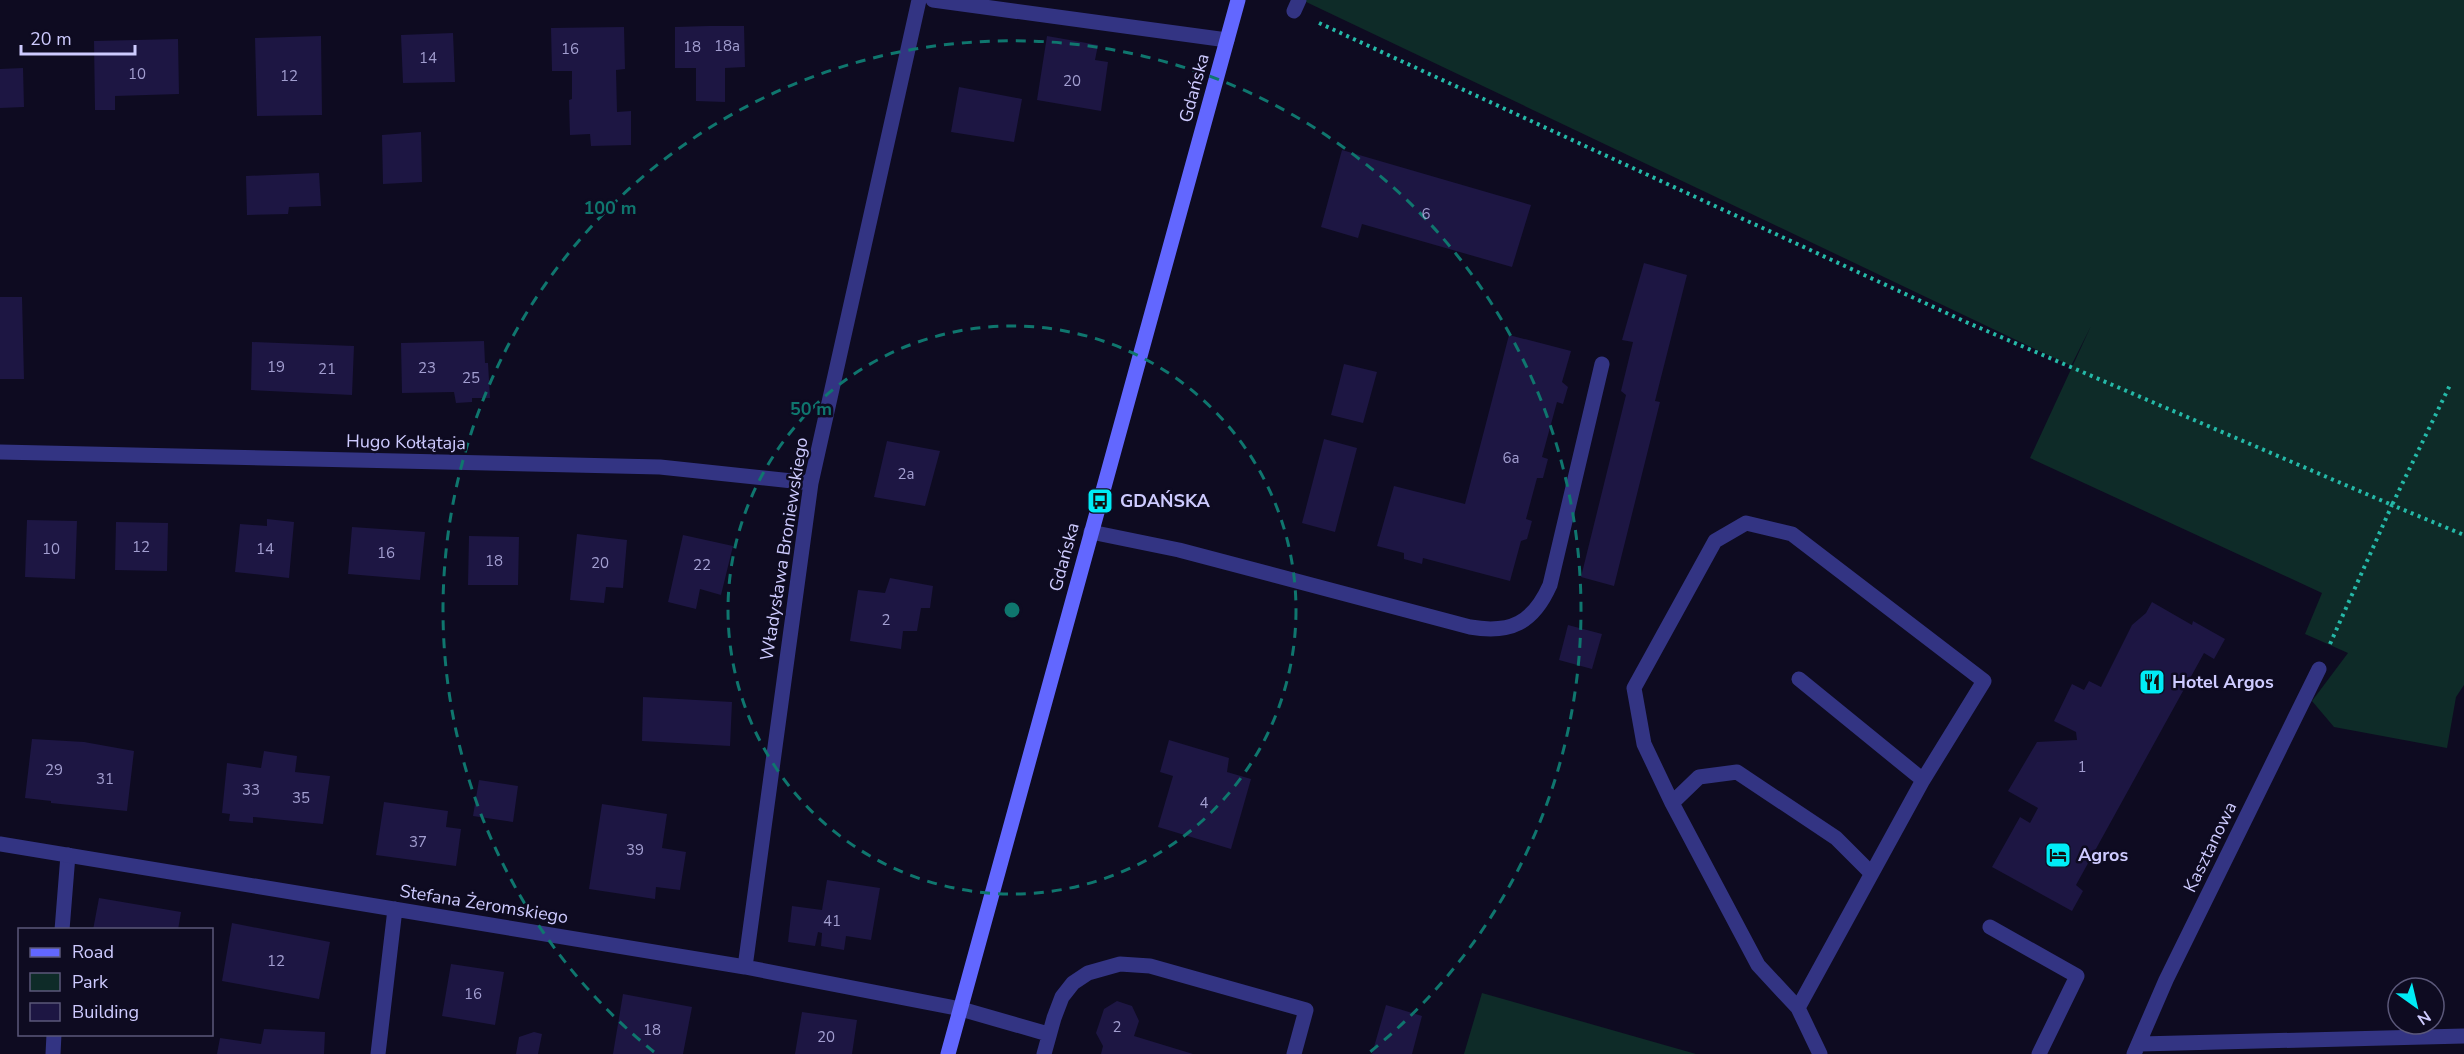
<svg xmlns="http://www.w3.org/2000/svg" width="2464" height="1054" font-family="'Nunito Sans',sans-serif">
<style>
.green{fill:#0e2b28}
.building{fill:#1d1643}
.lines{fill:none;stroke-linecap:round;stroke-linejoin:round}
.path{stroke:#25b9a8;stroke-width:4;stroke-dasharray:3 4.5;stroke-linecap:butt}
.lane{stroke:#333483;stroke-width:15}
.street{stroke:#333483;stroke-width:15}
.secondary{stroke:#6267ff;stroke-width:15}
.ring{fill:none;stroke:#0f766e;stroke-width:3;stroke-dasharray:10 8}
.labels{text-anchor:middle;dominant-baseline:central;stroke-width:5;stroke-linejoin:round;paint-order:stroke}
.number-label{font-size:15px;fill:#a29ed0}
.street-label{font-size:18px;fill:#cecbff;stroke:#0e0b21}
.poi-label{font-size:18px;font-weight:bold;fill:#cecbff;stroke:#0e0b21;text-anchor:start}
.centre{fill:#0f766e;stroke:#0e0b21;stroke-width:3}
.ring-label{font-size:18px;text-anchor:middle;font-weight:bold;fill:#0f766e;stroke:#0e0b21;stroke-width:5;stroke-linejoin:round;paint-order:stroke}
</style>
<rect width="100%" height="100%" fill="#0e0b21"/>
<!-- green -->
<path class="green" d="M1302,0H2464V685L2456,697L2447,748L2334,727L2312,701L2348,653L2305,634L2322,593L2030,458L2091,326L2071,366Z
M1482,993L1696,1054H1464Z"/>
<!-- building -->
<path class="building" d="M709,26H744L745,67L725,68V102L696,101V68H675V27Z
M624,27L625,69L616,70L617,112L631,111V145L591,146L590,134L570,135L569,100L572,99V71H552L551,28Z
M453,33L455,82L403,83L401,35Z
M321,36L322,115L257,116L255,38Z
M1047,36L1098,45L1095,60L1108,62L1101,111L1037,100Z
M178,39L179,94L115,96V110H95L94,41Z
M23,68L24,107L0,108V69Z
M959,87L1022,99L1014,142L951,132Z
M421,132L422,182L383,184L382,135Z
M1342,150L1531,205L1512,267L1362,224L1358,238L1321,227Z
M319,173L321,206L289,207L288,214L247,215L246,176Z
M1644,263L1687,275L1655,401L1660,402L1614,586L1581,577L1626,395L1621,391L1633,342L1622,340Z
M0,297H22L24,379H0Z
M1509,335L1571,351L1562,382L1568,387L1563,404L1557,402L1542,457L1548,459L1543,478H1537L1526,519L1532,521L1527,539L1521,541L1510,581L1423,558L1422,564L1404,559V553L1377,546L1394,486L1465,504Z
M484,341L485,363H488L490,398H472V402L456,403L454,392L402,393L401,343Z
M252,342L354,346L352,395L251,390Z
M1344,364L1377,372L1363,423L1331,415Z
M1324,439L1357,448L1335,532L1302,523Z
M887,441L940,451L925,506L874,497Z
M267,519L294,522L289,578L235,572L240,524L267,526Z
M27,520L77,521L75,579L25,577Z
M116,522L168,523L167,571L115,570Z
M352,527L425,532L420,580L348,574Z
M577,534L627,540L623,588L606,587L604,603L570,600Z
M683,535L733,546L721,595L700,589L696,609L668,602Z
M469,536L519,537L518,585H468Z
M890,578L933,586L930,608H921L917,631H903L901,649L850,641L858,590L885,593Z
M2152,602L2192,625L2193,621L2225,639L2214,659L2204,653L2076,885L2083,891L2072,911L1992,867L2020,817L2030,823L2038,808L2008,791L2037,742L2077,740L2076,732L2054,721L2072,684L2084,690L2089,681L2101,687L2132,625L2146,613Z
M1568,625L1602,634L1592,669L1559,660Z
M643,697L732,702L730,746L642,741Z
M32,739L84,742L134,751L127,811L51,803V801L25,798Z
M1169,740L1229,758L1227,772L1251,779L1231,849L1158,827L1173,776L1160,772Z
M264,751L297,756L295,772L330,776L323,824L253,817V823L229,821L230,814L222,813L227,763L261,768Z
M479,780L518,786L513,822L473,816Z
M384,802L448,811L446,827L461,829L456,866L376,855Z
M602,804L667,814L662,848L686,852L680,890L656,887L655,899L589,889Z
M827,880L880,888L871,940L846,936L844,950L821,946L822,933L818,932L815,946L788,942L792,906L822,910Z
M99,898L181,912L178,930H93Z
M232,923L330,942L319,999L222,981Z
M451,964L504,972L495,1025L442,1016Z
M623,994L692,1007L683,1054H613Z
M1117,1001L1132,1006L1139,1021L1134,1036L1193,1054H1101L1103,1046L1096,1033L1104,1009Z
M1386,1005L1422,1016L1412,1054H1372Z
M802,1012L857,1020L852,1054H795Z
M264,1029L325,1032L324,1054H217L220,1038L261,1044Z
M534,1032L542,1034L538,1054H516L519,1037Z"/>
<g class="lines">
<!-- path -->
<path class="path" d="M1319,23L1966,322L2392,505L2450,385
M2330,644L2392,505L2464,535"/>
<!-- lane -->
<path class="lane" d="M1294,11L1299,0
M1091,532L1179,550L1470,627C1511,634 1533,623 1550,585L1602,364
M1799,679L1923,780
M1672,803L1699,777L1737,772L1836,838L1871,873
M1990,927L2077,976L2039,1054
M62,930L68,855
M1798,1008L1923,780L1984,681L1792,534L1746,523L1715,541L1634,688L1644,744L1672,803L1758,965L1798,1008L1820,1054
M961,1009L1048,1034
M53,1054L54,1034
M1044,1054L1054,1018L1062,997L1073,983L1088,973L1120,964L1150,966L1306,1010L1294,1054"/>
<!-- street -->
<path class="street" d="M933,0L1227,40
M0,452L660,467L811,483
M0,844L745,967L961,1009
M745,967L811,483L919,0
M2140,1044L2464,1036
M378,1054L395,909
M2134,1054L2166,980L2319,669"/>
<!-- secondary -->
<path class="secondary" d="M948,1054L1238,0"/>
</g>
<!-- distance rings -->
<g class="ring">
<circle cx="1012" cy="610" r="284"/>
<path d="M654 1052A569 569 0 1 1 1370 1052"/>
</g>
<!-- icons -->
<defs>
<g id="bus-square" transform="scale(1.35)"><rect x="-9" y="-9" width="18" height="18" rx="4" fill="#00ecf6" stroke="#0e0b21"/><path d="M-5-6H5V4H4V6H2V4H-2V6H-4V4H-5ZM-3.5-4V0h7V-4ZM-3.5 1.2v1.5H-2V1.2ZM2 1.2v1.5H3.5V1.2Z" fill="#111"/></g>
<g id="restaurant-square" transform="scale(1.35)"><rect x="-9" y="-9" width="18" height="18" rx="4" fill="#00ecf6" stroke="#0e0b21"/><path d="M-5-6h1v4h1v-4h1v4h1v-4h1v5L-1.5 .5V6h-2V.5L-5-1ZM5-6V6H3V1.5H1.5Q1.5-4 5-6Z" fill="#111"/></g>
<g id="hotel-square" transform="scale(1.35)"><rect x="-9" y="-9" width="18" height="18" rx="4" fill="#00ecf6" stroke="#0e0b21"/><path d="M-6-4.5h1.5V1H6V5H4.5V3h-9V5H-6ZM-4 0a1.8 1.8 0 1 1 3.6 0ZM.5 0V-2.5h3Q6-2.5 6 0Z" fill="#111"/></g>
</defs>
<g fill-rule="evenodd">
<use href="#bus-square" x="1100" y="501"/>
<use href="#restaurant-square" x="2152" y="682"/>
<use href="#hotel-square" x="2058" y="855"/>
</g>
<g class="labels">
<!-- number labels -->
<g class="number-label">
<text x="727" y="46">18a</text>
<text x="692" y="47">18</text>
<text x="570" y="49">16</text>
<text x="428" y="58">14</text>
<text x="137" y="74">10</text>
<text x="289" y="76">12</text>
<text x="1072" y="81">20</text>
<text x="1426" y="214">6</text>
<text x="276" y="367">19</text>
<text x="427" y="368">23</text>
<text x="327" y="369">21</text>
<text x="471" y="378">25</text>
<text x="1511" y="458">6a</text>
<text x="906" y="474">2a</text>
<text x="141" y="547">12</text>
<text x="51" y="549">10</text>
<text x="265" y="549">14</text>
<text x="386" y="553">16</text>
<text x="494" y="561">18</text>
<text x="600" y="563">20</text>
<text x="702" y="565">22</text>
<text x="886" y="620">2</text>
<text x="2082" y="767">1</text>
<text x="54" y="770">29</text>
<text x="105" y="779">31</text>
<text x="251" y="790">33</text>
<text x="301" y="798">35</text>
<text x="1204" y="803">4</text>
<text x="418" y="842">37</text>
<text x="635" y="850">39</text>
<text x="832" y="921">41</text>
<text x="276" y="961">12</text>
<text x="473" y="994">16</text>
<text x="1117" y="1027">2</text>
<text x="652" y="1030">18</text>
<text x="826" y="1037">20</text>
</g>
<!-- street labels -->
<g class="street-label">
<text transform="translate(1194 88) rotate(-75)">Gdańska</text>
<text transform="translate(406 442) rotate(1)">Hugo Kołłątaja</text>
<text transform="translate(784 549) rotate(-81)">Władysława Broniewskiego</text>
<text transform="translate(1064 557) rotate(-75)">Gdańska</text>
<text transform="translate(2210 847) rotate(-64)">Kasztanowa</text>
<text transform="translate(484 904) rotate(9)">Stefana Żeromskiego</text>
</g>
<!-- poi labels -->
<g class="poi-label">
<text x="1120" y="501">GDAŃSKA</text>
<text x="2172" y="682">Hotel Argos</text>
<text x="2078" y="855">Agros</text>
</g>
</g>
<circle cx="1012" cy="610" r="9" class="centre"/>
<g class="ring-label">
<text x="610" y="214">100 m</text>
<text x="811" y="415">50 m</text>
</g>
<!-- legend -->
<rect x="18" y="928" width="195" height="108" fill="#0e0b21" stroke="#5b587a" stroke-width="1.5"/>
<rect x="30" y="948" width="30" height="9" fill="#6267ff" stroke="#5b587a" stroke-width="1.5"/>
<text x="72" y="958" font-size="18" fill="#cecbff">Road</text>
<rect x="30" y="973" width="30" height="18" fill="#0e2b28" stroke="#5b587a" stroke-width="1.5"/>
<text x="72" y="988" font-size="18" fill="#cecbff">Park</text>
<rect x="30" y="1003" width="30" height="18" fill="#1d1643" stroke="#5b587a" stroke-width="1.5"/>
<text x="72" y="1018" font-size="18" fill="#cecbff">Building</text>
<!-- north arrow -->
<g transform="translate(2416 1006) rotate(146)"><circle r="28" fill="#0e0b21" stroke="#5b587a" stroke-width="1.5"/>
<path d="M0-4.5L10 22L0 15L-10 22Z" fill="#00ecf6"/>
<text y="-9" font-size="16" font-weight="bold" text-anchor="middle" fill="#cecbff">N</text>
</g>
<!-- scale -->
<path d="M21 45v9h114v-9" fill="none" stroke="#cecbff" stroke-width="3"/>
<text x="30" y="45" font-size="18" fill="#cecbff" stroke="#0e0b21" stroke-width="4.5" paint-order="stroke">20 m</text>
</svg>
